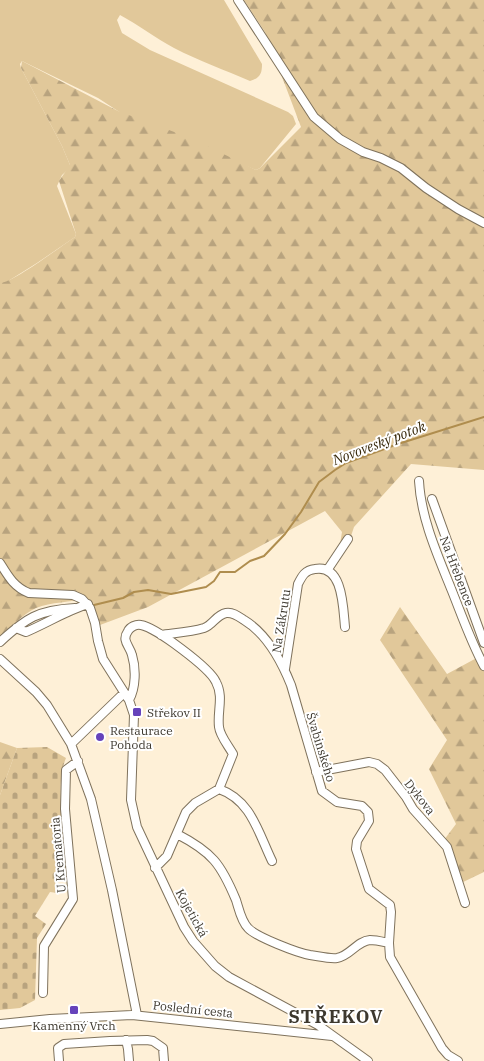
<svg xmlns="http://www.w3.org/2000/svg" width="484" height="1061" font-family="'IBM Plex Serif',serif">
<style>
.grass{fill:#e1c89a}
.forest{fill:url(#forest-firs)}
.cemetery{fill:url(#cemetery-stones)}
.lines{fill:none;stroke-linecap:round;stroke-linejoin:round}
.stream{stroke:#af8d4e;stroke-width:2}
.minor-casing{stroke:#7f725c;stroke-width:10}
.minor{stroke:#fff;stroke-width:8}
.poi-dot{fill:#6643bb;stroke:#fff;stroke-width:2}
.labels{text-anchor:middle;dominant-baseline:central;stroke-width:4;stroke-linejoin:round;paint-order:stroke}
.street-label{font-size:12px;fill:#3d382e;stroke:#fff}
.poi-label{font-size:12px;fill:#3d382e;stroke:#fff;text-anchor:start}
.water-label{font-size:14px;font-style:italic;fill:#362709;stroke:#fff}
.district-label{font-size:18px;font-weight:bold;letter-spacing:1px;fill:#3d382e;stroke:#fff}
</style>
<defs>
<pattern id="forest-firs" width="22" height="20" patternUnits="userSpaceOnUse" patternTransform="scale(1.25)"><rect width="22" height="20" fill="#e1c89a"/><path d="M5 1l3.5 6h-7zM16 11l3.5 6h-7z" fill="#b8a37e"/></pattern>
<pattern id="cemetery-stones" width="16" height="16" patternUnits="userSpaceOnUse" patternTransform="scale(1.25)"><rect width="16" height="16" fill="#e1c89a"/><path d="M2 7V4a2 2 0 0 1 4 0v3zM10 15v-3a2 2 0 0 1 4 0v3z" fill="#b8a37e"/></pattern>
</defs>
<rect width="100%" height="100%" fill="#fef0d7"/>
<!-- grass -->
<path class="grass" d="M0,0H224L262,64C262,74 260,78 250,81C225,70 199,61 174,48C155,38 139,25 120,15L117,20L122,33L150,50L288,112L293,116L296,124L260,168L256,170L124,115L98,98L22,61L20,64L21,68L62,146L70,165V168L62,175L57,186L76,234L75,237L37,263L5,283L0,284Z"/>
<!-- forest -->
<path class="forest" d="M244,0H484V470L411,464L354,527L350,539L337,562L342,532L325,511L148,607L100,625C97,615 95,607 86,599C71,602 51,602 36,608C22,615 11,627 0,637V283C13,283 61,246 75,237L76,234L59,181L70,165L62,146L21,68L22,61L118,111L193,139L256,170L260,168L301,127L265,32Z
M400,607L447,674L484,654V872L459,884L444,840L456,824L429,769L447,740L380,640Z
M0,742L17,748L0,795Z"/>
<!-- cemetery -->
<path class="cemetery" d="M47,747L66,758C54,785 65,841 68,872L56,873L55,890L58,893L50,892L35,916L46,924L37,938L35,1000L20,1008L0,1010V795L17,748Z"/>
<g class="lines">
<!-- stream -->
<path class="stream" d="M94,605L123,598L134,592L148,590L171,594L206,587L214,581L220,572H235L250,561L264,556L285,534L301,512L319,482L335,470L346,463L398,444L484,417"/>
<!-- minor casing -->
<g class="minor-casing">
<path id="minor" d="M238,0L314,117L340,139L363,152L381,158L401,168L426,188L458,209L484,223
M419,481C421,519 438,556 452,591C462,616 471,642 484,666
M432,499L484,643
M0,563C8,576 14,587 29,593L73,595L82,599L90,608L95,623L98,641L103,659L129,700L134,715L131,800L137,827L184,927L193,941L215,966L229,977L318,1025L368,1061
M328,569L348,539
M16,628L26,632C47,623 66,611 88,604
M161,635C175,633 191,632 204,628C213,625 216,615 226,613C233,612 238,616 244,620C267,634 281,660 291,685L322,791L337,802L362,806L368,812L369,821L357,841L356,849L369,889L390,905L391,912L389,943L390,957L442,1048L448,1055L458,1061
M0,642C26,618 38,610 75,608
M0,659L36,692L47,705L71,744
M285,669L298,584C302,576 305,570 315,569C343,564 343,607 345,627
M124,693L71,744L91,799L112,890L137,1015
M129,700C136,688 136,668 132,655C130,646 121,641 128,631C130,627 136,624 141,625C155,627 210,668 216,682C224,697 217,711 219,727C220,736 228,745 233,754L219,789
M316,772L369,762L377,764L385,770L406,797L413,809L447,847L465,903
M219,789C251,800 258,832 272,861
M177,834C212,852 221,864 236,900C239,909 241,921 248,928C256,937 298,953 310,955C318,956 329,959 337,958C350,956 357,941 370,940C376,940 384,942 389,943
M155,868L167,856L186,812L195,803L219,789
M43,993L44,946L73,899L65,809L66,770L78,761
M0,1024L50,1019L132,1015L332,1036
M126,1040L128,1049L129,1061
M59,1061L58,1048L64,1044L110,1041L147,1040L153,1041L163,1048L164,1061"/>
</g>
<!-- minor -->
<use href="#minor" class="minor"/>
</g>
<!-- markers -->
<g class="poi-dot">
<rect x="132" y="707" width="10" height="10" rx="2.5"/>
<circle cx="100" cy="737" r="5"/>
<rect x="69" y="1005" width="10" height="10" rx="2.5"/>
</g>
<g class="labels">
<!-- street labels -->
<g class="street-label">
<text transform="translate(457 571) rotate(69)">Na Hřebence</text>
<text transform="translate(281 621) rotate(-81)">Na Zákrutu</text>
<text transform="translate(321 747) rotate(73)">Švabinského</text>
<text transform="translate(420 797) rotate(52)">Dykova</text>
<text transform="translate(58 855) rotate(-95)">U Krematoria</text>
<text transform="translate(192 913) rotate(61)">Kojetická</text>
<text transform="translate(193 1009) rotate(6)">Poslední cesta</text>
</g>
<!-- poi labels -->
<g class="poi-label">
<text x="147" y="712">Střekov II</text>
<text x="110" y="730">Restaurace<tspan x="110" dy="14">Pohoda</tspan></text>
<text x="74" y="1025" text-anchor="middle">Kamenný Vrch</text>
</g>
<!-- water labels -->
<g class="water-label">
<text transform="translate(379 443) rotate(-21)">Novoveský potok</text>
</g>
<!-- district labels -->
<g class="district-label">
<text x="336" y="1016">STŘEKOV</text>
</g>
</g>
</svg>
